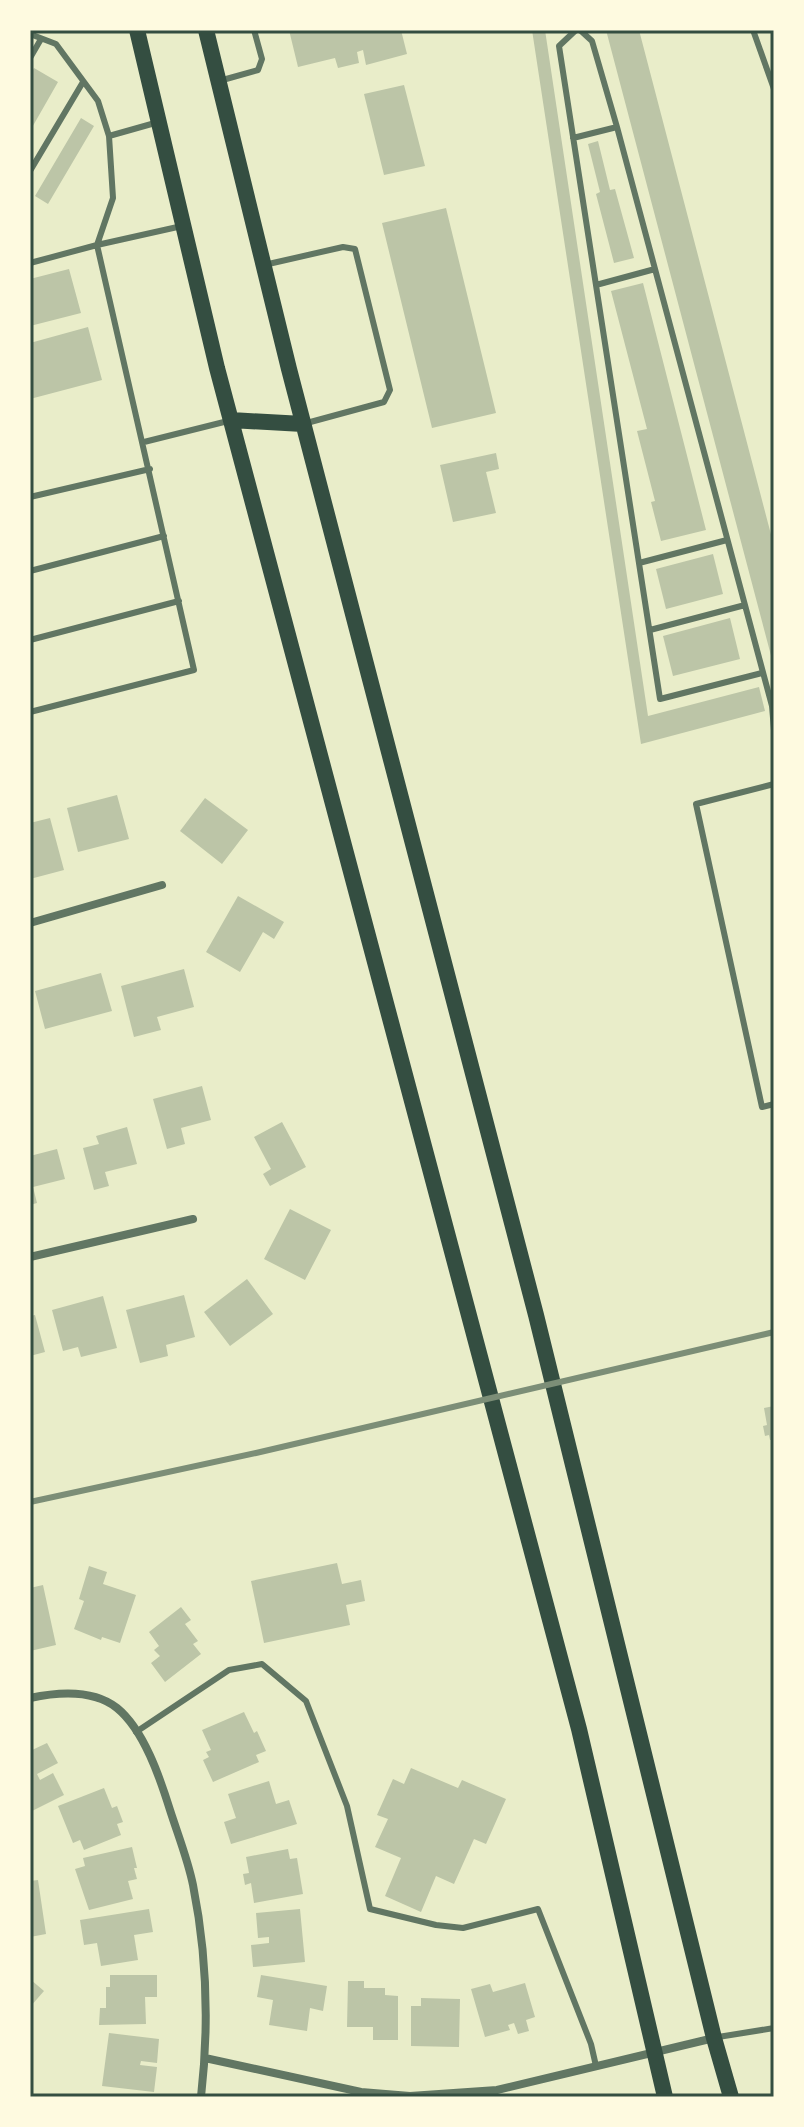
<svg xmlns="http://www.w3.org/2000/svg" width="804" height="2127" font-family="'Fira Sans Condensed',sans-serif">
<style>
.building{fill:#bcc5a7}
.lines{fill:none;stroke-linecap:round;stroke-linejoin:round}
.service{stroke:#617663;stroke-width:6}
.minor{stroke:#617663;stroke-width:8}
.secondary{stroke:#344e41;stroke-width:16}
.rail{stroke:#7c8e77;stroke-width:6}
.neatline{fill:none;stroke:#344e41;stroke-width:3}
</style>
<rect width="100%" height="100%" fill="#e9edc9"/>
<!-- building -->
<path class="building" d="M289,30H401L407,54L366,65L363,50L357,52L359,63L338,68L335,58L298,67Z
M532,30H545L648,716L759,687L765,711L641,744Z
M606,30H639L774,546V667Z
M34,68L58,82L30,131V75Z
M404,85L425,166L384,175L364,94Z
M81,118L94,126L48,204L35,196Z
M598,141L610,190L615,189L634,258L614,263L596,194L600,192L588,144Z
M446,208L496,413L432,428L382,223Z
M69,269L81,313L30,326V279Z
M643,283L706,530L661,541L651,502L655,501L637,431L647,429L611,291Z
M88,327L102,380L30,399V343Z
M496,453L499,469L486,472L496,513L453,522L440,465Z
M713,554L723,594L666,609L656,569Z
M730,618L740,659L673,676L663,636Z
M117,795L129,839L78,852L67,808Z
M205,798L248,830L222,864L180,831Z
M50,818L64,870L30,879V823Z
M238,896L284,922L274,939L263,932L240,972L206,952Z
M184,969L194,1007L157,1017L161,1030L134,1037L121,986Z
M101,973L112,1011L45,1029L35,991Z
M202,1086L211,1120L181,1128L185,1144L167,1149L153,1099Z
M282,1122L306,1167L270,1186L263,1174L271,1169L254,1137Z
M127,1127L137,1164L105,1172L109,1186L94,1190L83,1148L99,1144L96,1136Z
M57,1149L65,1179L33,1187L37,1203L30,1205V1156Z
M290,1209L331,1230L305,1280L264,1259Z
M247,1279L273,1314L230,1346L204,1312Z
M184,1295L195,1337L166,1345L168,1356L140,1363L126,1310Z
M103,1296L117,1348L81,1357L78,1347L63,1351L52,1310Z
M35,1315L45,1352L30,1356V1316Z
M774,1406V1440H770L769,1435L765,1436L763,1426L767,1425L764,1408Z
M337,1563L342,1584L361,1580L365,1601L346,1605L350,1625L264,1643L251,1581Z
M89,1566L107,1572L103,1584L136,1595L120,1643L102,1637L101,1640L74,1629L84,1601L79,1599Z
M43,1585L56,1645L30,1651V1588Z
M181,1607L191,1620L185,1624L198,1641L193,1644L201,1654L165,1682L151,1663L160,1656L154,1650L159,1646L149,1632Z
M244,1712L254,1733L257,1731L266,1751L256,1755L259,1762L213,1782L203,1760L209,1757L206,1752L211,1750L202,1730Z
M47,1743L58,1763L37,1774L40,1780L53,1773L64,1795L30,1812V1751Z
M411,1768L458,1788L462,1780L506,1799L486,1844L474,1839L454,1884L436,1876L421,1912L385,1896L401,1858L375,1847L388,1819L377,1815L393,1779L404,1784Z
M269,1781L276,1804L289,1800L297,1824L231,1844L224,1822L236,1818L228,1794Z
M104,1788L112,1808L117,1806L123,1822L117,1824L121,1835L84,1850L80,1840L73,1843L58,1806Z
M132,1847L137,1868H134L137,1879L128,1881L133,1899L89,1910L75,1869L85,1866L83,1858Z
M288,1849L290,1859L297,1858L303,1894L254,1903L251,1883L245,1885L243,1874L249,1873L246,1857Z
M38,1880L46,1934L30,1937V1881Z
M149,1909L153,1932L134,1935L138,1960L101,1966L97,1943L84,1945L80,1920Z
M300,1909L305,1962L253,1967L251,1945L269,1943V1937L258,1938L256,1913Z
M110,1975H157V1997H145L146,2024L99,2025L100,2008H106V1987H110Z
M261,1975L327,1986L323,2011L310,2008L307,2031L269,2025L273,2000L257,1997Z
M30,1979L44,1991L30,2007Z
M348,1981H364V1988H385V1995L398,1996V2040H373V2027H347Z
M525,1983L535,2017L526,2020L529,2031L518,2034L514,2023L508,2025L510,2030L485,2037L471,1989L490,1984L493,1992Z
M421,1998L460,1999L459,2047L411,2046V2006H421Z
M109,2033L159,2039L157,2063L141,2061L140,2065L157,2067L154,2092L102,2086Z"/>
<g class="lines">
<!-- service -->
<path class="service" d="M576,30L559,46L660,699L762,673
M580,30L592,41L617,127L772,706L774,730
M753,30L774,89
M30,34L56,44L98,101L109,136L113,198L97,245L194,670L30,712
M30,58L41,39
M219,81L258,70L262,59L254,30
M109,136L155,123
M573,138L617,127
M30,171L83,82
M30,263L97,245L182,226
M264,265L343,247L355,249L390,390L384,402L303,424
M596,285L655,269
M144,442L228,421
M30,497L150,469
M639,563L727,540
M30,571L164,536
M650,630L745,605
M30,640L179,601
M774,784L696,804L762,1107L774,1104
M136,1732L229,1670L262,1664L306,1701L347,1806L370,1909L436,1925L463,1928L538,1909L591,2044L596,2066
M718,2037L774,2028"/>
<!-- minor -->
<path class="minor" d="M30,923L162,885
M30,1257L193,1219
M30,1698C58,1692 93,1689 117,1708C144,1730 160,1778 170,1810C178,1835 188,1860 193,1885C207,1955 209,2027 201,2097
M205,2058L361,2092L410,2096L497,2090L714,2038"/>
<!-- secondary -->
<path class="secondary" d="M137,30L217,368L579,1729L665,2097
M206,30L289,369L536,1315L714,2038L731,2097
M231,420L303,424"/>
<!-- rail -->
<path class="rail" d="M30,1502L256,1453L774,1332"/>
</g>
<!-- border -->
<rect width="804" height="2127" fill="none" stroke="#fefae0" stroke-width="64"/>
<rect x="32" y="32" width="740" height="2063" class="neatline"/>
</svg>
